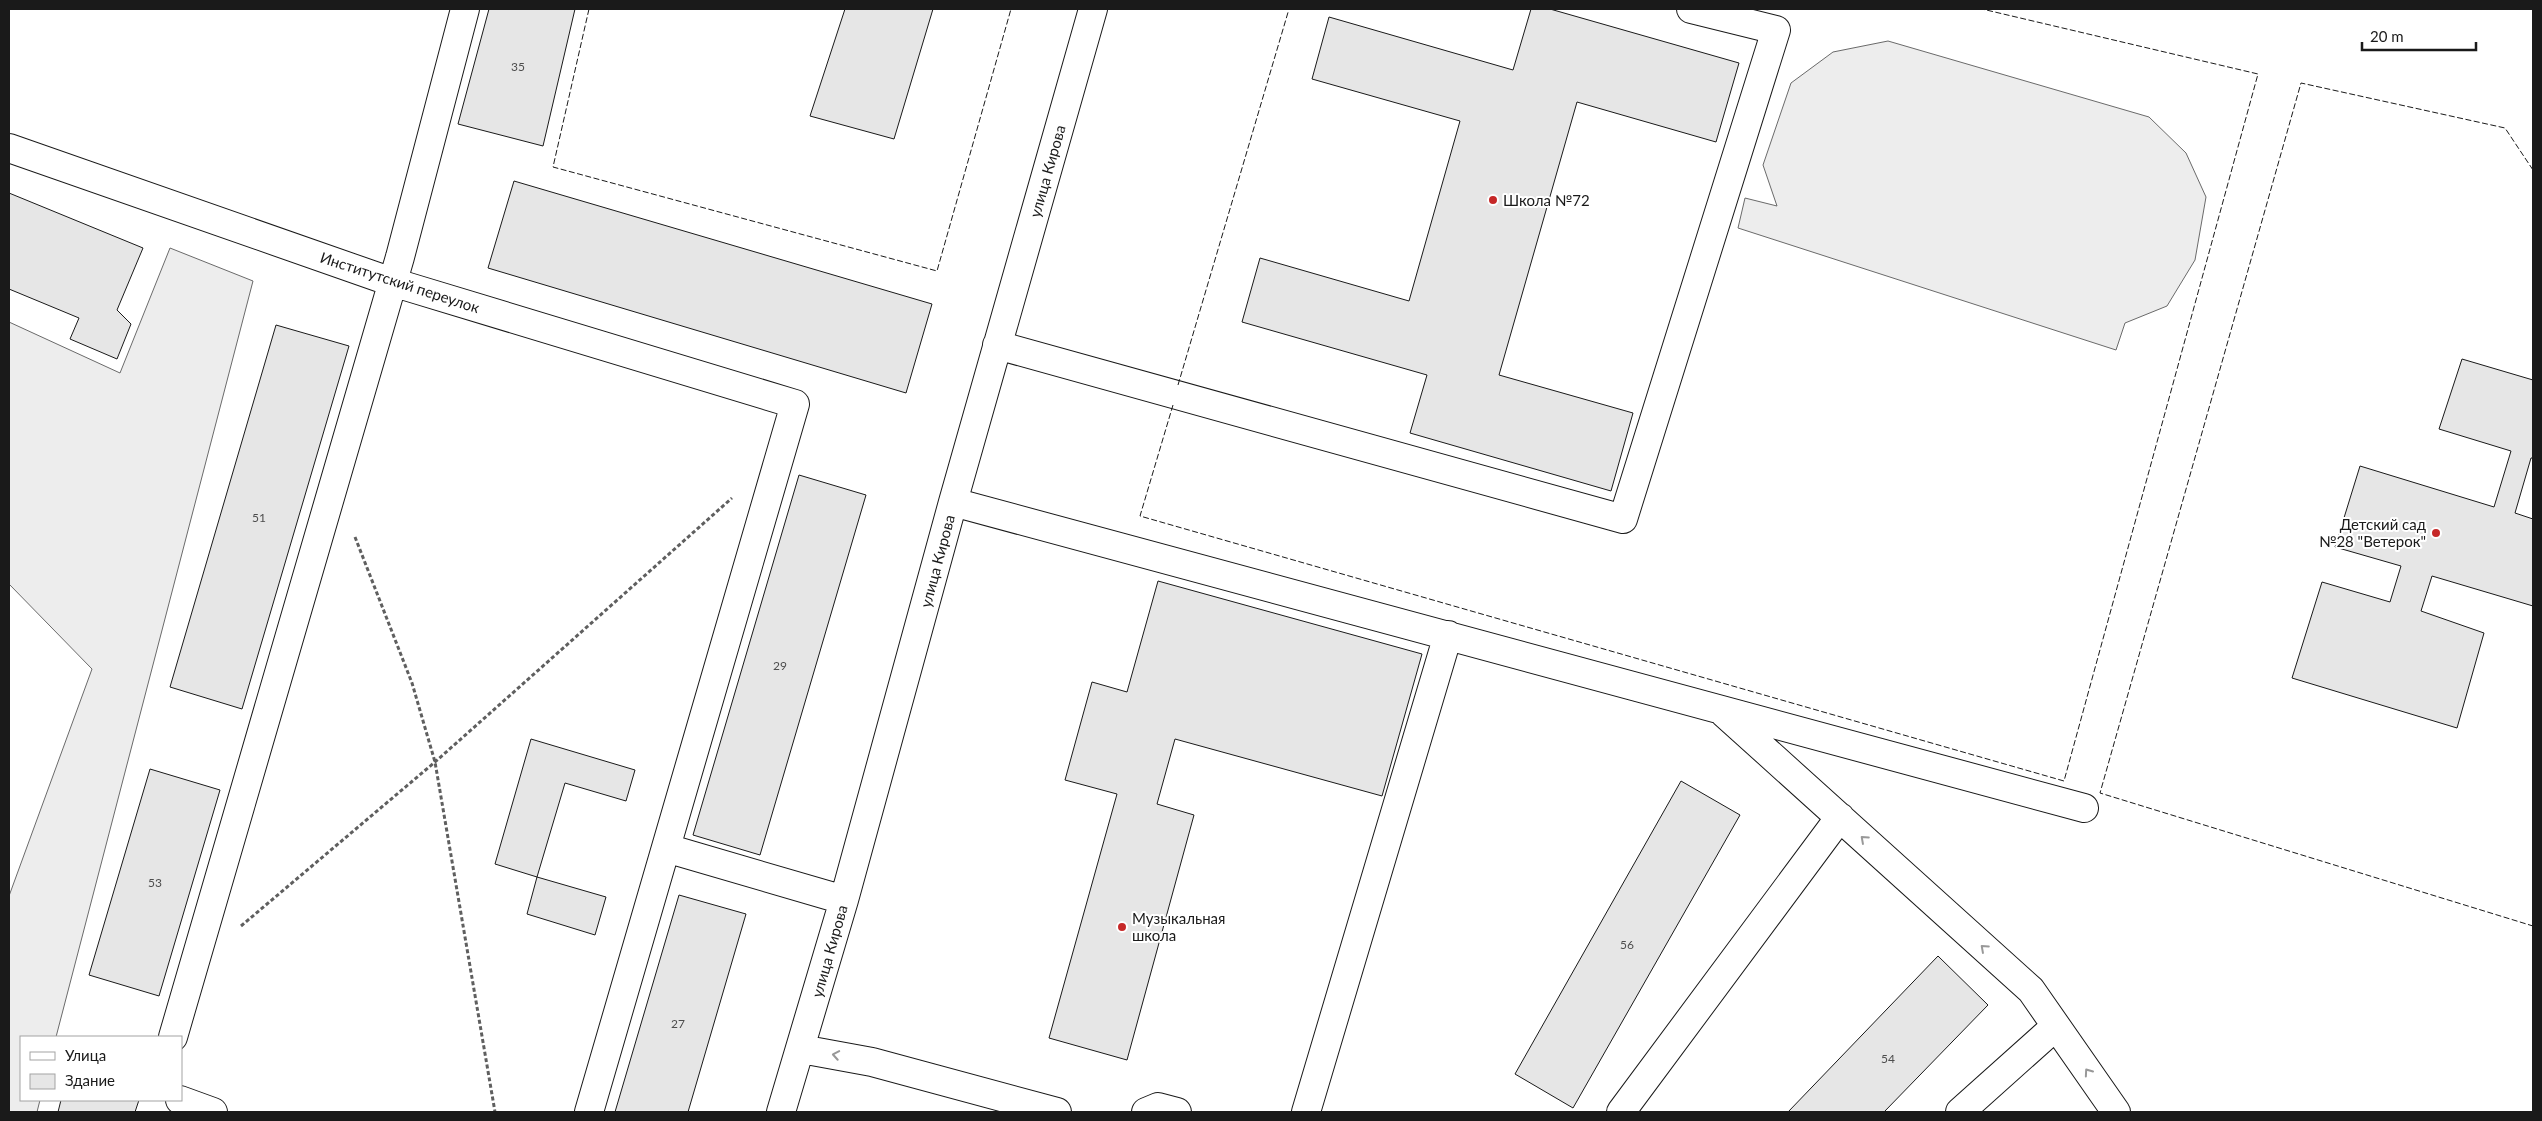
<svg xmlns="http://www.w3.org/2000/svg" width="2542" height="1121" font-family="Lato,sans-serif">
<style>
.built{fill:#ededed;stroke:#6a6a6a}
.building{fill:#e6e6e6;stroke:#1a1a1a}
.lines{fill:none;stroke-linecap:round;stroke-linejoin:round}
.minor-casing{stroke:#1a1a1a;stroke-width:30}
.path{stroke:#5f5f5f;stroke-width:3;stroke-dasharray:4 2.5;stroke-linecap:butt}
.minor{stroke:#fff;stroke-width:28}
.fence{stroke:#1a1a1a;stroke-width:1;stroke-dasharray:6 2.5;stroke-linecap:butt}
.oneway{stroke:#989898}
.poi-dot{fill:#c62828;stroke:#fff;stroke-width:2}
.labels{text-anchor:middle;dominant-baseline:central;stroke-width:4;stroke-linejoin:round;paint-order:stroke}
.number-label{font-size:12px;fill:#4d4d4d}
.street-label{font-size:15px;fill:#1a1a1a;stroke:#fff}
.poi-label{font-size:15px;fill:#1a1a1a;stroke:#fff;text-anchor:start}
</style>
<rect width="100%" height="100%" fill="#fff"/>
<!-- built -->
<path class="built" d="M1888,41L2149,117L2186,153L2206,197L2195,260L2167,306L2125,323L2116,350L1738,228L1745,198L1777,206L1763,165L1791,83L1833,52Z
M170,248L253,281L56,1037H21V1100H40L37,1112H9V896L92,669L9,584V322L120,373Z"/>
<!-- building -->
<path class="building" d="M489,9H575L543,146L458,124Z
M845,9H933L894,139L810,116Z
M1531,9H1550L1739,63L1716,142L1577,102L1499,375L1633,413L1611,491L1410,433L1427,375L1242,322L1260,258L1409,301L1460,121L1312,79L1329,17L1513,70Z
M514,181L932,304L906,393L488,268Z
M9,193L143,248L117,310L131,324L117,359L70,339L79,318L9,289Z
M276,325L349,346L242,709L170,687Z
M2462,359L2533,380V458H2531L2515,513L2533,519V606L2432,576L2421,611L2484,633L2457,728L2292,678L2322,582L2390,602L2401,566L2335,547L2360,466L2494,507L2511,451L2439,429Z
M799,475L866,495L760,855L693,835Z
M1158,581L1422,654L1382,796L1175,739L1157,804L1194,815L1127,1060L1049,1038L1117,794L1065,780L1092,682L1127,692Z
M531,739L635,770L626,801L565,783L537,877L495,864Z
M150,769L220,790L159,996L89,975Z
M1681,781L1740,815L1573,1108L1515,1074Z
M537,877L606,897L595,935L527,914Z
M679,895L746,914L688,1112H615Z
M1938,956L1988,1005L1884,1112H1788Z
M61,1100H139L135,1112H58Z"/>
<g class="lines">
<!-- minor casing -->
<g class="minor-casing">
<path id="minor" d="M9,148L392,282L795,404L589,1112
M997,345L1623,519L1776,30L1691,9
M953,502L2084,808
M1724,713L2031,990L2116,1112
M666,848L844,900
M173,1037L400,257L465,9
M801,1049L872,1062L1057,1112
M180,1100L213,1112
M781,1112L844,900L953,502L1093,9
M1146,1112L1158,1107L1177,1112
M1306,1112L1448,635
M1621,1112L1840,817
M1960,1112L2056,1026"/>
</g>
<!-- path -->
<path class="path" d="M355,537L412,683L435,762L495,1112
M241,926L435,762L732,498"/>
<!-- minor -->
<use href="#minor" class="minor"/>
<!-- fence -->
<path class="fence" d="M589,9L553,167L937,271L1011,9
M2533,170L2505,128L2301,83L2100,793L2533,926
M1178,385L1289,9
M1173,405L1140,516L2064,781L2258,74L1982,9"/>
</g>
<!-- one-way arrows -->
<defs><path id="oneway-chevron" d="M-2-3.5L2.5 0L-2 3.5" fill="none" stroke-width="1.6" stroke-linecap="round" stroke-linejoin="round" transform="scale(1.25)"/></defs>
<g class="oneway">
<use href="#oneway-chevron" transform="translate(1864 839) rotate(-138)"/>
<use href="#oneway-chevron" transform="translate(1984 948) rotate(-138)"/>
<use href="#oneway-chevron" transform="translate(836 1055) rotate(-170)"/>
<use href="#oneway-chevron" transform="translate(2088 1072) rotate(-125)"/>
</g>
<!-- markers -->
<g class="poi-dot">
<circle cx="1493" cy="200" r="5"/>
<circle cx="2436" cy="533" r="5"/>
<circle cx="1122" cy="927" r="5"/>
</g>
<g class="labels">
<!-- number labels -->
<g class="number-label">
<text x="518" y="66">35</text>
<text x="259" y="517">51</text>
<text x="780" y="665">29</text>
<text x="155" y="882">53</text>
<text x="1627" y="944">56</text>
<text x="678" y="1023">27</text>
<text x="1888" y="1058">54</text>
</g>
<!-- street labels -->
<g class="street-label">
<text transform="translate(1047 171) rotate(-74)">улица Кирова</text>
<text transform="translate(400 282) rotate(18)">Институтский переулок</text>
<text transform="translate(937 561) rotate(-75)">улица Кирова</text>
<text transform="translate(829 951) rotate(-74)">улица Кирова</text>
</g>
<!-- poi labels -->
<g class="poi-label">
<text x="1503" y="200">Школа №72</text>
<text x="2426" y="524" text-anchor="end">Детский сад<tspan x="2426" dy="17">№28 "Ветерок"</tspan></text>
<text x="1132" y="918">Музыкальная<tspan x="1132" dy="17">школа</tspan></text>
</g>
</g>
<!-- border -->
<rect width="2542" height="1121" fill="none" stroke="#1a1a1a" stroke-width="20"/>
<!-- legend -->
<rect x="20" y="1036" width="162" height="65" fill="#ffffff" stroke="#a3a3a3"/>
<rect x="30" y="1052" width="25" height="8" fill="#ffffff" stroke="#a3a3a3"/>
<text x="65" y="1061" font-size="15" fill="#1a1a1a">Улица</text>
<rect x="30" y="1074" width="25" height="15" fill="#e6e6e6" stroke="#a3a3a3"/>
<text x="65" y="1086" font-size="15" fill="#1a1a1a">Здание</text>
<!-- scale -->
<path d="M2362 42v8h114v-8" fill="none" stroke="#1a1a1a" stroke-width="2.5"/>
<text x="2370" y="42" font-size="15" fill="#1a1a1a" stroke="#ffffff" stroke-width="4" paint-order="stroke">20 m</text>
</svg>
